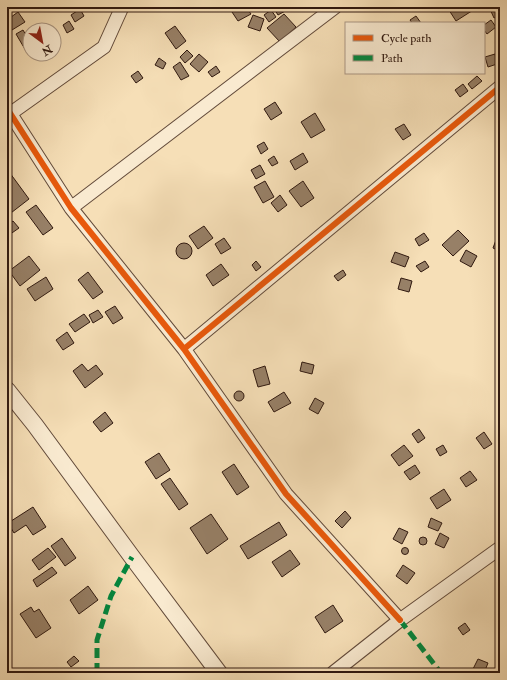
<svg xmlns="http://www.w3.org/2000/svg" width="507" height="680" font-family="'IM FELL Double Pica',serif">
<style>
.building{fill:#978067;stroke:#301910}
.lines{fill:none;stroke-linecap:round;stroke-linejoin:round}
.minor-casing{stroke:#624a3a;stroke-width:15}
.tertiary-casing{stroke:#624a3a;stroke-width:18}
.minor{stroke:#f9ead0;stroke-width:13}
.tertiary{stroke:#f9ead0;stroke-width:16}
.quiet{stroke:#00873e;stroke-width:5;stroke-dasharray:10 5;stroke-linecap:butt}
.cycleway-casing{stroke:#f9ead0;stroke-width:8}
.cycleway{stroke:#e8590c;stroke-width:6}
</style>
<rect width="100%" height="100%" fill="#f6dfb7"/>
<filter id="stains"><feTurbulence type="fractalNoise" baseFrequency=".005" numOctaves="4"/><feColorMatrix values="0 0 0 0 .2 0 0 0 0 .09 0 0 0 0 .02 0 0 0 .5 -.17"/></filter>
<radialGradient id="worn" r=".72"><stop offset=".6" stop-color="#630" stop-opacity="0"/><stop offset="1" stop-color="#630" stop-opacity=".3"/></radialGradient>
<!-- building -->
<path class="building" d="M234,7H246L251,14L238,21L230,9Z
M273,7H286L287,10L278,15Z
M447,7H478L456,21Z
M489,7H500V15L494,18Z
M80,9L84,16L75,22L71,15Z
M271,10L276,17L269,22L264,15Z
M18,12L25,22L12,30L7,23V20Z
M284,14L296,27L280,42L267,28Z
M253,15L264,19L260,31L248,27Z
M416,16L421,23H412L410,20Z
M491,20L496,27L487,34L484,30V25Z
M69,21L74,29L67,33L63,25Z
M175,26L186,41L176,49L165,33Z
M23,30L30,42V48L26,51L16,34Z
M187,50L193,56L185,63L180,57Z
M199,54L208,62L199,72L190,64Z
M495,54L497,64L488,67L485,57Z
M159,58L166,63L163,69L155,65Z
M180,62L189,76L181,80L173,67Z
M216,66L220,72L212,77L208,72Z
M138,71L143,78L136,83L131,76Z
M477,76L482,81L472,89L468,84Z
M463,84L468,91L460,97L455,90Z
M275,102L282,113L271,120L264,109Z
M315,113L325,130L311,138L301,122Z
M404,124L411,135L403,140L395,129Z
M264,142L268,149L261,154L257,146Z
M303,153L308,162L295,170L290,161Z
M274,156L278,163L272,166L268,160Z
M260,165L265,174L256,179L251,170Z
M7,169L29,199L7,216Z
M265,181L274,197L263,203L254,187Z
M303,181L314,198L301,207L289,191Z
M280,195L287,205L278,212L271,203Z
M36,205L53,228L43,235L26,212Z
M13,221L19,228L9,235L7,232V225Z
M204,226L213,238L198,249L189,236Z
M458,230L469,241L453,256L442,245Z
M424,233L429,240L419,246L415,239Z
M224,238L231,248L221,254L215,244Z
M496,240L500,242L499,251L493,248Z
M176 251a8 8 0 1 1 16 0a8 8 0 1 1-16 0Z
M466,250L477,256L471,267L460,261Z
M395,252L409,257L405,267L391,262Z
M29,256L40,270L20,286L9,271Z
M256,261L261,267L256,271L252,265Z
M425,261L429,267L421,272L416,266Z
M221,264L229,275L213,286L206,275Z
M343,270L346,275L338,281L334,276Z
M88,272L103,292L93,299L78,280Z
M46,277L53,289L35,301L27,289Z
M401,278L412,281L409,292L398,289Z
M115,306L123,318L113,324L105,312Z
M98,310L103,317L93,323L89,315Z
M84,314L90,322L75,332L69,324Z
M67,332L74,343L63,350L56,340Z
M302,362L314,365L312,374L300,371Z
M82,364L88,371L96,365L103,374L85,388L73,371Z
M265,366L270,384L258,387L253,370Z
M234 396a5 5 0 1 1 10 0a5 5 0 1 1-10 0Z
M284,392L291,403L274,412L268,402Z
M315,398L324,403L318,414L309,409Z
M105,412L113,423L101,432L93,422Z
M419,429L425,438L418,443L412,434Z
M484,432L492,444L484,449L476,438Z
M404,445L413,456L399,466L391,455Z
M443,445L447,452L440,456L436,449Z
M159,453L170,470L156,479L145,462Z
M234,464L249,487L237,495L222,472Z
M415,465L420,473L410,480L404,472Z
M470,471L477,480L466,487L460,478Z
M170,478L188,504L179,510L161,484Z
M444,489L451,500L437,509L430,498Z
M33,507L46,527L33,535L26,525L14,533L8,523Z
M345,511L351,518L342,528L335,521Z
M211,514L228,539L207,554L190,528Z
M431,518L442,523L438,531L428,527Z
M279,522L287,535L248,559L240,546Z
M399,528L408,532L402,544L393,539Z
M440,533L449,538L444,548L435,544Z
M419 541a4 4 0 1 1 8 0a4 4 0 1 1-8 0Z
M62,538L76,558L65,566L51,546Z
M401.5 551a3.5 3.5 0 1 1 7 0a3.5 3.5 0 1 1-7 0Z
M48,548L56,557L39,570L32,560Z
M290,550L300,564L282,577L272,562Z
M403,565L415,573L407,584L396,576Z
M52,567L57,573L37,587L33,580Z
M88,586L98,600L79,614L70,600Z
M333,605L343,621L325,633L315,617Z
M31,607L34,612L39,609L51,628L36,638L20,614Z
M465,623L470,630L463,635L458,628Z
M74,656L79,661L71,667L67,662Z
M478,659L488,663L484,673L473,669Z"/>
<g class="lines">
<!-- minor casing -->
<g class="minor-casing">
<path id="minor" d="M10,113L71,208L184,349L286,494L400,620
M7,116L104,47L122,7
M71,208L335,7
M184,349L500,87
M333,673L400,620L500,548"/>
</g>
<!-- tertiary casing -->
<g class="tertiary-casing">
<path id="tertiary" d="M7,390L35,425L132,557L219,673"/>
</g>
<!-- minor -->
<use href="#minor" class="minor"/>
<!-- tertiary -->
<use href="#tertiary" class="tertiary"/>
<!-- quiet -->
<path class="quiet" d="M400,620L441,673
M76,673L82,672L90,673
M97,673V640L111,596L132,557"/>
<!-- cycleway casing -->
<g class="cycleway-casing">
<path id="cycleway" d="M10,113L71,208L184,349L286,494L400,620
M184,349L500,87"/>
</g>
<!-- cycleway -->
<use href="#cycleway" class="cycleway"/>
</g>
<!-- margin -->
<rect width="507" height="680" fill="none" stroke="#f6dfb7" stroke-width="24"/>
<rect x="8" y="8" width="491" height="664" fill="none" stroke="#301910" stroke-width="2"/>
<rect x="12" y="12" width="483" height="656" fill="none" stroke="#301910"/>
<!-- legend -->
<rect x="345" y="22" width="140" height="52" fill="#f9ead0" stroke="#a99683"/>
<rect x="353" y="35" width="20" height="6" fill="#e8590c" stroke="#a99683"/>
<text x="381" y="42" font-size="12" fill="#301910">Cycle path</text>
<rect x="353" y="55" width="20" height="6" fill="#00873e" stroke="#a99683"/>
<text x="381" y="62" font-size="12" fill="#301910">Path</text>
<!-- north arrow -->
<g transform="translate(42 42) rotate(148)"><circle r="19" fill="#f9ead0" stroke="#a99683"/>
<path d="M0-3L7 15L0 10L-7 15Z" fill="#8f2418"/>
<text y="-6" font-size="11" font-weight="bold" text-anchor="middle" fill="#301910">N</text>
</g>
<rect width="100%" height="100%" filter="url(#stains)"/>
<rect width="100%" height="100%" fill="url(#worn)"/>
</svg>
